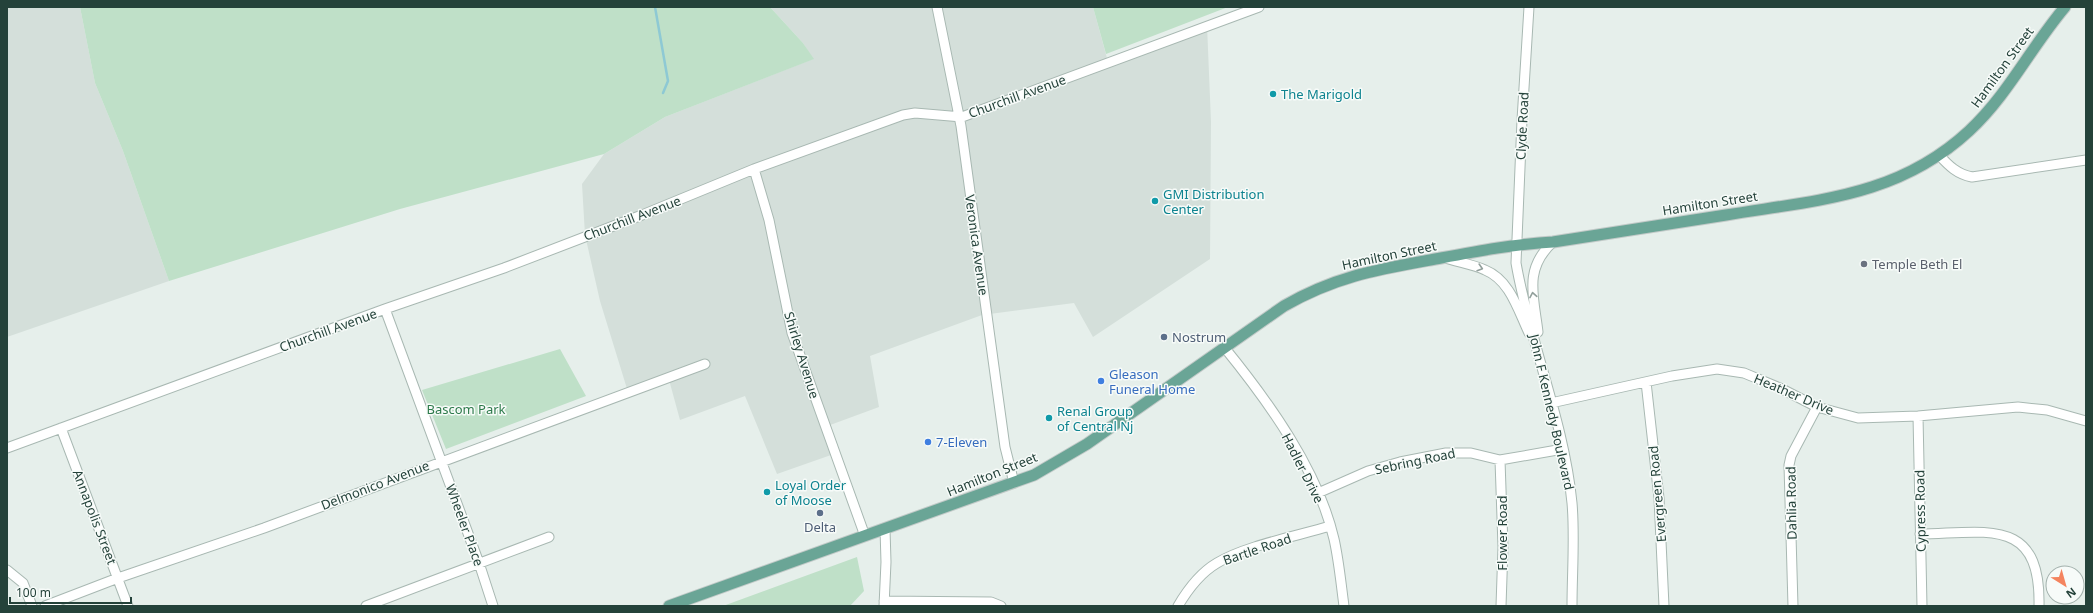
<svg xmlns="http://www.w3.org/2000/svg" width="2093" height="613" font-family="'Noto Sans',sans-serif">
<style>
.built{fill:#d4dfda}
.green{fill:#bfe0c8}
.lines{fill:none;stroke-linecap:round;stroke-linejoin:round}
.stream{stroke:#8ec9d4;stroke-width:2.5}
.minor-casing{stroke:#a8b8b2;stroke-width:11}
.major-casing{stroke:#c2cac8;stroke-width:13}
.minor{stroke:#fff;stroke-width:9}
.major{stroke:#6aa596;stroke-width:11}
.oneway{stroke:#92a09c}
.culture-dot{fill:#0f9aa8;stroke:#f7fbf9;stroke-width:1.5}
.worship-dot{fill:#6b7280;stroke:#f7fbf9;stroke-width:1.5}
.service-dot{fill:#5c6f8a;stroke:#f7fbf9;stroke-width:1.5}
.shop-dot{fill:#3f7fe0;stroke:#f7fbf9;stroke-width:1.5}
.labels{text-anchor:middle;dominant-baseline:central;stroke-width:3;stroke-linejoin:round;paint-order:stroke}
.street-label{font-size:13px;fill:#24423a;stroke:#f7fbf9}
.culture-label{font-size:13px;fill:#0d838f;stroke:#f7fbf9;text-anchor:start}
.worship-label{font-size:13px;fill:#5b616d;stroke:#f7fbf9;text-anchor:start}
.service-label{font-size:13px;fill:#4e5e75;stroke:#f7fbf9;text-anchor:start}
.shop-label{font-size:13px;fill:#366cbe;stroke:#f7fbf9;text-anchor:start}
.park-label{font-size:13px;fill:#2d7a4b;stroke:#f7fbf9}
</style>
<rect width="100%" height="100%" fill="#e6efeb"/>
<!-- built -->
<path class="built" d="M7,7H80L95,83L123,151L169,281L7,337Z
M770,7H1093L1108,62L1207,25L1211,122L1210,259L1093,337L1074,303L982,315L870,356L879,407L822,428L831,455L777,474L745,396L680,420L668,376L628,392L600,301L585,235L582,184L604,154L665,117L813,59L803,43Z"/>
<!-- green -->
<path class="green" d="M80,7H770L803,43L814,59L665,117L604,154L400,209L169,281L123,151L95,83Z
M1093,7H1228L1106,54Z
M560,349L586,396L446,449L422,390Z
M857,557L864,591L850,606H723Z"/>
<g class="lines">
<!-- stream -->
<path class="stream" d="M655,7L668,81L663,93"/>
<!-- minor casing -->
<g class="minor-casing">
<path id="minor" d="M937,7L961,126L1005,447L1014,483
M1529,7L1522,120L1516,263C1530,344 1564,421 1572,503C1575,537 1572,572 1572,606
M1939,155C1949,166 1957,174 1972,177L2086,160
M754,169L769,220L792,333L865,536
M1443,257C1456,262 1472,264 1485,270C1510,280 1518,310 1529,333
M385,309L479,563L493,606
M1538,332C1534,297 1523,269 1553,242
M1224,347C1268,401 1318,470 1334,539C1339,561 1341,584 1344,606
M1646,382L1659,498L1664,606
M1551,403L1672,376L1717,369L1744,373L1780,388L1817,407L1858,418L1918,416L2018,407L2047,410L2086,421
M1918,416L1922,606
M61,428L128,606
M7,448L385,309L504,268L642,215L754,169L903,115L915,113L962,117L1259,7
M1500,460L1503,547L1501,606
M1318,493L1368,471L1400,462L1446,453H1471L1500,460L1563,449
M1920,534C1986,533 2041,516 2039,606
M7,570L23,583L32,606
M884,601L991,602L1001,606
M45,606L118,578L264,528L705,364
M366,606L549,537
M884,606L886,562L885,529
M1178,606C1188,589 1200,573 1217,563C1245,546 1297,536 1330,526
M1793,606L1789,465L1791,456L1817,407"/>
</g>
<!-- major casing -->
<g class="major-casing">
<path id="major" d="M669,606L1034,475L1087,444L1284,306C1338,275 1381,269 1441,258C1478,251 1515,244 1553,242C1610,233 1668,224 1726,215C1816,200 1898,197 1969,131C2008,95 2031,47 2065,7"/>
</g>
<!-- minor -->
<use href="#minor" class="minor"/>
<!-- major -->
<use href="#major" class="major"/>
</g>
<!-- one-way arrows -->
<defs><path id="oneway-chevron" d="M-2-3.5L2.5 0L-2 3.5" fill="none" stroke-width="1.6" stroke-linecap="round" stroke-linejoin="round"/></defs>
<g class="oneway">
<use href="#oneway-chevron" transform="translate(1480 268) rotate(17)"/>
<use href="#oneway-chevron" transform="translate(1533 295) rotate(-100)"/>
</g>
<!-- markers -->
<g class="culture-dot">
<circle cx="1273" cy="94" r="4"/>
<circle cx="1155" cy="201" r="4"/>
<circle cx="1049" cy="418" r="4"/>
<circle cx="767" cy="492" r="4"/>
</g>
<circle class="worship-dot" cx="1864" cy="264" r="4"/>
<g class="service-dot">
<circle cx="1164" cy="337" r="4"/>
<circle cx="820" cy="513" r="4"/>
</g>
<g class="shop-dot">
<circle cx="1101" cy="381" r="4"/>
<circle cx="928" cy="442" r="4"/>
</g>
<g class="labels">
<!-- street labels -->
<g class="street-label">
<text transform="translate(2002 67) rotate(-54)">Hamilton Street</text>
<text transform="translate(1017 96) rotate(-20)">Churchill Avenue</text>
<text transform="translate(1522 126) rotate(-87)">Clyde Road</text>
<text transform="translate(1710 203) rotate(-9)">Hamilton Street</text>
<text transform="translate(632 218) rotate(-21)">Churchill Avenue</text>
<text transform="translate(977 245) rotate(82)">Veronica Avenue</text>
<text transform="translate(1389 255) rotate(-12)">Hamilton Street</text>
<text transform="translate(328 330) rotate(-20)">Churchill Avenue</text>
<text transform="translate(802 355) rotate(73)">Shirley Avenue</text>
<text transform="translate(1794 394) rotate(23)">Heather Drive</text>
<text transform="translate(1552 412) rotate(77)">John F Kennedy Boulevard</text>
<text transform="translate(1415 461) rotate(-12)">Sebring Road</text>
<text transform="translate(1303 468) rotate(63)">Hadler Drive</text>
<text transform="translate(992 474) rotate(-22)">Hamilton Street</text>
<text transform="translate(375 485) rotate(-21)">Delmonico Avenue</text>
<text transform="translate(1657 494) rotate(-95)">Evergreen Road</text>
<text transform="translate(1791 503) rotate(-91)">Dahlia Road</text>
<text transform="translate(1920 511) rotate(-91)">Cypress Road</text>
<text transform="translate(95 517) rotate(69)">Annapolis Street</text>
<text transform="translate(465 525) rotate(70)">Wheeler Place</text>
<text transform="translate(1502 533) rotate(-90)">Flower Road</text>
<text transform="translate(1257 549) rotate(-19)">Bartle Road</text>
</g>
<!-- culture labels -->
<g class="culture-label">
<text x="1281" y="94">The Marigold</text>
<text x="1163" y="194">GMI Distribution<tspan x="1163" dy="15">Center</tspan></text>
<text x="1057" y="411">Renal Group<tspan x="1057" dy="15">of Central Nj</tspan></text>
<text x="775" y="485">Loyal Order<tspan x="775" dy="15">of Moose</tspan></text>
</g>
<!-- worship labels -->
<g class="worship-label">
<text x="1872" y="264">Temple Beth El</text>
</g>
<!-- service labels -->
<g class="service-label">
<text x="1172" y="337">Nostrum</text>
<text x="820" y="527" text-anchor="middle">Delta</text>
</g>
<!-- shop labels -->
<g class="shop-label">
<text x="1109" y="374">Gleason<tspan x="1109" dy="15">Funeral Home</tspan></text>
<text x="936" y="442">7-Eleven</text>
</g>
<!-- park labels -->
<g class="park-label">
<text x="466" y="409">Bascom Park</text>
</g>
</g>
<!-- border -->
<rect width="2093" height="613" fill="none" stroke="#24423a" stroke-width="16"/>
<!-- north arrow -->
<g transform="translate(2065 585) rotate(143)"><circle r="19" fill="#f7fbf9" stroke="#a3b1ad"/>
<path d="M0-3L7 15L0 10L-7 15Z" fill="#f4845f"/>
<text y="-6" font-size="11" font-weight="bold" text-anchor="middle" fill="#24423a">N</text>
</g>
<!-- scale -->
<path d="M10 597v6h121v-6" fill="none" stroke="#24423a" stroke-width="2"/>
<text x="16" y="597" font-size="12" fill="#24423a" stroke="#f7fbf9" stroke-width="3" paint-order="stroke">100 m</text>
</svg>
